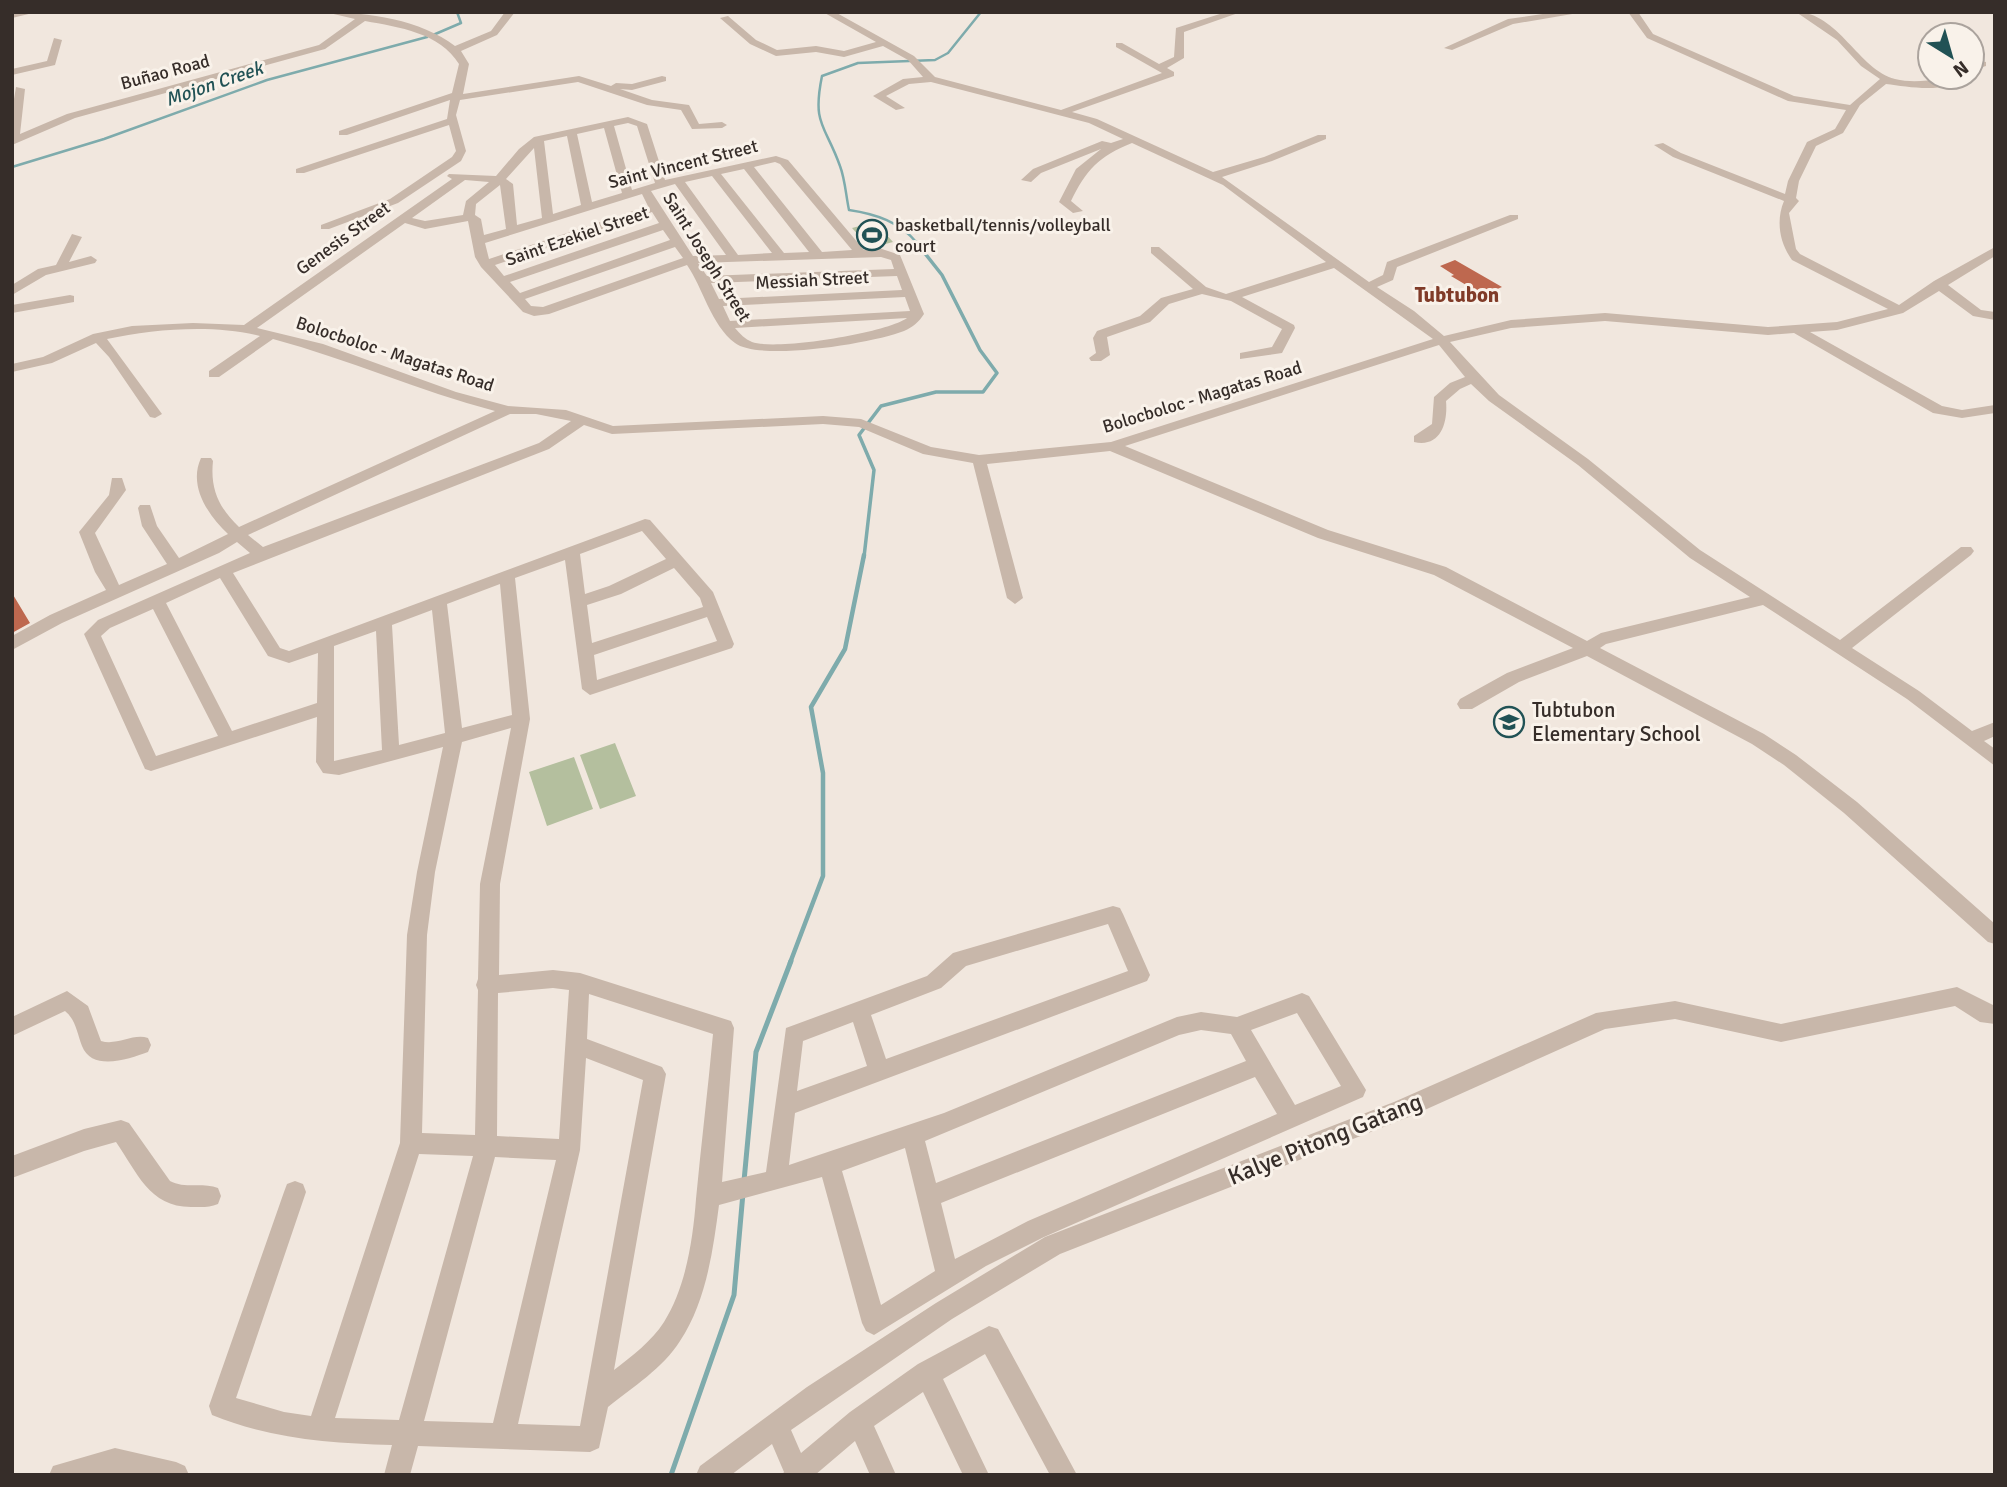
<svg xmlns="http://www.w3.org/2000/svg" width="2007" height="1487" font-family="Signika,sans-serif">
<style>
.green{fill:#b4bf9e}
.lines{fill:none;stroke-linecap:round;stroke-linejoin:round}
.stream-far3{stroke:#7eabac;stroke-width:2.5}
.stream-far2{stroke:#7eabac;stroke-width:3.5}
.stream-far1{stroke:#7eabac;stroke-width:4.5}
.stream{stroke:#7eabac;stroke-width:5}
.building{fill:#be684f}
.minor{fill:#c8b7aa;fill-rule:evenodd}
.labels{text-anchor:middle;dominant-baseline:central;stroke-width:6;stroke-linejoin:round;paint-order:stroke}
.far-street-label{font-size:18px;fill:#362d29;stroke:#f9f2ea}
.far-poi-label{font-size:18px;fill:#362d29;stroke:#f9f2ea;text-anchor:start}
.far-water-label{font-size:19px;font-style:italic;fill:#215255;stroke:#f9f2ea}
.far-quarter-label{font-size:21px;font-weight:bold;fill:#803b28;stroke:#f9f2ea}
.poi-label{font-size:21px;fill:#362d29;stroke:#f9f2ea;text-anchor:start}
.near-street-label{font-size:24px;fill:#362d29;stroke:#f9f2ea}
</style>
<rect width="100%" height="100%" fill="#f1e7de"/>
<!-- green -->
<path class="green" d="M875,222L893,242L870,248L852,228Z
M615,743L636,796L600,809L580,755Z
M574,757L593,809L547,826L529,772Z"/>
<g class="lines">
<!-- stream-far3 -->
<path class="stream-far3" d="M433,35L461,23L457,12
M12,167L104,139L267,80L427,37
M917,243C900,222 876,214 849,210C846,196 845,179 840,166C825,124 812,125 822,76L858,63L935,60L948,53L981,12"/>
<!-- stream-far2 -->
<path class="stream-far2" d="M864,557L874,470L859,435L881,406L936,392H983L997,373L980,350L942,275L916,242"/>
<!-- stream-far1 -->
<path class="stream-far1" d="M790,963L823,876V773L811,707L845,649L864,555"/>
<!-- stream -->
<path class="stream" d="M744,1181L756,1052L791,961
M671,1475L734,1295L743,1193"/>
</g>
<!-- building -->
<path class="building" d="M1455,260L1502,287L1483,295L1451,276L1454,275L1440,266Z
M12,593L30,623L12,633Z"/>
<g class="lines">
<!-- minor -->
<path class="minor" d="M12,12H37L12,18Z
M325,12C368,12 421,20 455,46L491,31L505,12H515L497,35L461,51L469,64L463,94L579,76L611,86L616,83L632,84L662,76L666,77V81L632,90L620,89L652,100L689,105L699,124L722,122L727,125L722,128L692,129L681,110L647,105L578,82L460,100L456,115L466,151L461,161L398,203L329,229H321V225L390,199L452,157L456,151L449,125L304,173H296V169L447,119L450,100L347,135H339V131L452,93L459,64C440,33 399,27 365,21L325,49L75,118L12,145V111L16,87L25,89L20,134L67,114L319,45L355,19Z
M823,12H835L914,56L935,77L1061,110L1162,73L1116,47V43H1122L1159,64L1174,57L1176,28L1226,12H1241L1184,32V58L1167,68L1174,72V76L1072,112L1097,119L1213,172L1264,157L1318,135H1326V139L1272,161L1222,177L1369,282L1383,275L1387,262L1510,215H1518V219L1397,267L1393,280L1377,287L1414,311L1444,336L1511,320L1605,313L1768,327L1837,322L1888,309L1792,260C1779,242 1776,220 1784,201L1673,157L1654,145L1663,143L1681,153L1785,194L1788,181L1807,142L1835,129L1846,110L1788,101L1647,38L1628,12H1638L1653,34L1794,96L1850,105L1880,79L1861,66L1837,40L1796,12C1838,12 1859,70 1895,79C1919,85 1942,77 1966,77C1946,94 1910,87 1886,84L1860,105L1843,133L1816,146L1799,181L1796,198L1799,201L1789,213L1796,249L1800,254L1899,305L1934,281L1995,247V256L1948,285L1981,310L1995,312V320L1973,316L1939,291L1903,313L1837,330L1810,332L1942,406L1962,410L1995,405V413L1962,418L1933,413L1794,333L1768,335L1605,321L1511,328L1450,342L1499,395L1588,459L1700,550L1840,640L1961,547H1971L1974,551L1971,555L1852,648L1919,691L1972,731L1995,722V736L1984,741L1995,749V766L1907,699L1763,605L1606,644L1600,648L1764,734L1796,755L1857,802L1995,924V944L1988,942L1844,813L1784,765L1752,744L1587,656L1519,682L1472,709H1460L1457,704L1460,699L1507,673L1573,648L1434,575L1318,538L1110,451L987,464L1023,598L1015,604L1007,598L973,463L923,454L859,427L823,424L612,434L584,425L549,449L233,573L280,648L289,651L645,519L650,520L713,592L734,644L732,648L590,695L582,689L565,560L515,578L530,719L500,884L499,975L553,970L580,973L731,1021L734,1028L722,1182L766,1172L786,1028L927,976L953,953L1113,906L1120,908L1123,914L1150,975L1147,981L795,1113L789,1165L944,1113L1177,1017L1201,1012L1237,1017L1302,993L1309,996L1366,1090L1363,1097L1044,1237L986,1266L874,1335L866,1331L862,1323L822,1177L719,1205C713,1251 706,1302 680,1341C663,1368 633,1387 608,1407L599,1448L590,1452L418,1446L410,1475H384L392,1445C330,1443 271,1439 212,1415L209,1406L284,1192L287,1184L295,1181L303,1184L306,1192L236,1398L284,1412L311,1416L400,1143L407,935L417,872L443,747L339,775L323,773L316,762L317,717L151,771L145,769L84,634L98,620L250,553L237,542L219,553L62,623L12,650V636L50,615L106,590L95,572L79,532L109,495L112,478H122L126,490L95,533L119,585L167,564L142,526L138,508L140,505H150L157,526L179,558L228,534C208,515 188,486 201,458H211L213,461C210,489 219,508 239,527L495,411C419,391 348,359 273,339L219,377H209V371L260,336C213,324 154,329 107,339L162,414L155,418L150,417L109,357L96,343L52,363L12,372V364L43,357L93,334L132,326L193,323L244,325L452,179L447,176L449,174L496,176L519,149L534,137L628,117L647,124L665,180L776,156L788,160L864,250L882,249L900,255L924,314C919,322 913,327 904,331C874,343 760,362 735,343C711,325 703,288 687,265L549,314L534,316L523,312L481,267L475,257L468,221L425,229L405,223L257,328L323,344L456,392L508,406L566,410L613,426L823,416L861,419L931,447L979,455L1111,442L1433,339L1334,268L1242,297L1294,325L1295,328L1282,353L1240,359V353L1272,347L1282,329L1231,301L1202,294L1169,304L1150,322L1107,337L1110,355L1101,361H1091L1089,358L1096,353L1093,338L1097,331L1140,316L1161,298L1193,289L1151,253V247H1159L1206,287L1226,294L1326,262L1223,185L1132,143C1099,156 1086,170 1071,201L1083,211L1073,213L1059,202L1076,169L1101,149L1041,173L1031,182L1021,180L1033,169L1102,141L1111,143L1123,139L1089,123L931,82L909,84L886,96L905,108L896,110L873,96L903,79L923,77L908,60L883,46L844,57L816,52L776,56L750,44L720,18L728,16L756,40L777,50L816,46L844,51L876,42ZM628,123L637,126L655,183L632,190L614,126ZM604,128L622,193L592,202L577,134ZM567,136L581,205L553,214L544,141ZM534,148L542,218L517,225L513,184L506,179ZM775,162L780,164L852,250L822,252L754,167ZM744,169L809,252L784,253L721,174ZM712,176L772,253L738,255L685,182ZM465,180L489,182L466,201L463,215L425,221L412,218ZM675,184L726,255L693,256L651,191ZM500,185L506,229L484,235L481,219L475,215L476,204ZM642,194L648,206L489,259L485,243ZM652,212L659,223L504,276L495,265ZM663,230L670,240L520,293L510,282ZM675,247L683,258L543,307L531,306L525,299ZM881,257L891,260L894,269L707,276L698,263ZM897,276L902,290L719,299L711,283ZM905,297L910,311L730,321L723,306ZM907,318C886,333 776,351 752,342C745,339 740,334 735,328ZM1439,345L1465,377L1450,383L1434,397L1432,424L1414,436V442C1441,448 1448,422 1446,401L1460,389L1471,384L1489,401L1578,465L1690,558L1750,597L1601,633L1587,641L1446,567L1328,530L1125,446ZM510,414H536L571,421L539,443L263,547L248,535ZM642,531L666,559L609,586L585,594L580,554ZM674,568L700,598L703,607L592,643L587,605L621,594ZM220,578L268,656L289,663L318,653L317,703L232,731L166,603ZM500,584L512,715L462,728L447,604ZM153,609L218,736L156,756L101,636L110,628ZM432,610L445,733L399,745L392,625ZM707,617L717,641L597,680L594,655ZM376,631L382,750L334,761V646ZM511,728L480,884L478,979L476,985L478,990L475,1135L422,1133L427,935L435,872L462,742ZM1108,924L1128,971L886,1059L871,1015L941,988L966,966ZM553,988L569,990L559,1139L497,1136L498,993ZM589,994L713,1034C708,1089 701,1145 696,1199C693,1239 686,1287 664,1322C652,1341 632,1356 614,1370L666,1074L662,1067L587,1039ZM1297,1013L1341,1086L1295,1105L1251,1030ZM853,1022L867,1066L797,1091L803,1041ZM1201,1030L1231,1034L1246,1061L936,1183L925,1141L1179,1035ZM586,1058L643,1080L580,1426L518,1424L580,1150ZM1255,1077L1277,1114L1028,1221L955,1259L941,1203ZM905,1148L935,1271L881,1305L842,1171ZM419,1154L473,1156L399,1420L335,1418ZM495,1157L556,1160L493,1423L424,1421Z
M1556,12H1584L1513,24L1452,50L1444,48L1508,19Z
M54,38L62,40L55,65L12,75V69L47,61Z
M1982,61L1986,62V66L1972,70V64Z
M72,234L82,237L69,262L91,256L97,260L95,263L46,275L12,295V285L38,269L56,265Z
M70,295L74,296V302L12,313V305Z
M1957,987L1995,1006V1024L1980,1022L1955,1006L1781,1042L1675,1019L1605,1029L1409,1117L1060,1254L952,1319L791,1430L801,1453L850,1412L918,1364L989,1326L998,1329L1077,1475H1050L985,1354L943,1379L989,1475H963L923,1392L874,1426L896,1475H870L855,1441L815,1475H782L784,1472L772,1444L731,1475H696L700,1466L807,1387L936,1303L1045,1237L1394,1102L1596,1013L1675,1001L1781,1024Z
M67,991L88,1006L101,1041C117,1046 133,1033 148,1038L151,1045L148,1052C129,1059 92,1072 82,1046C77,1033 76,1020 65,1011L12,1036V1017Z
M121,1120L129,1123L170,1181C184,1189 203,1182 218,1188L221,1196L218,1204C209,1208 201,1207 191,1207C149,1207 137,1172 116,1142L84,1151L12,1178V1156L84,1129Z
M115,1448L176,1462L185,1466L189,1475H49L53,1466Z"/>
</g>
<!-- icons -->
<defs>
<g id="stadium-ring" transform="scale(1.575)"><circle r="9.5" fill="#f9f2ea" stroke="#215255" stroke-width="1.5"/><path d="M0-5a6.5 5 0 1 0 0 10a6.5 5 0 1 0 0-10ZM-3.5-1.8h7v3.6h-7Z" fill="#215255"/></g>
<g id="school-ring" transform="scale(1.575)"><circle r="9.5" fill="#f9f2ea" stroke="#215255" stroke-width="1.5"/><path d="M0-5L7-2L0 1L-7-2ZM-4 1L0 2.5L4 1V4Q0 6-4 4Z" fill="#215255"/></g>
</defs>
<g fill-rule="evenodd">
<use href="#stadium-ring" x="872" y="235"/>
<use href="#school-ring" x="1509" y="722"/>
</g>
<g class="labels">
<!-- far-street labels -->
<g class="far-street-label">
<text transform="translate(165 72) rotate(-15)">Buñao Road</text>
<text transform="translate(683 164) rotate(-14)">Saint Vincent Street</text>
<text transform="translate(577 236) rotate(-19)">Saint Ezekiel Street</text>
<text transform="translate(343 238) rotate(-36)">Genesis Street</text>
<text transform="translate(707 257) rotate(58)">Saint Joseph Street</text>
<text transform="translate(812 280) rotate(-3)">Messiah Street</text>
<text transform="translate(395 354) rotate(18)">Bolocboloc - Magatas Road</text>
<text transform="translate(1202 397) rotate(-17)">Bolocboloc - Magatas Road</text>
</g>
<!-- far-poi labels -->
<g class="far-poi-label">
<text x="895" y="225">basketball/tennis/volleyball<tspan x="895" dy="21">court</tspan></text>
</g>
<!-- far-water labels -->
<g class="far-water-label">
<text transform="translate(214 84) rotate(-19)">Mojon Creek</text>
</g>
<!-- far-quarter labels -->
<g class="far-quarter-label">
<text x="1457" y="295">Tubtubon</text>
</g>
<!-- poi labels -->
<g class="poi-label">
<text x="1532" y="710">Tubtubon<tspan x="1532" dy="24">Elementary School</tspan></text>
</g>
<!-- near-street labels -->
<g class="near-street-label">
<text transform="translate(1325 1139) rotate(-22)">Kalye Pitong Gatang</text>
</g>
</g>
<!-- border -->
<rect width="2007" height="1487" fill="none" stroke="#362d29" stroke-width="28"/>
<!-- north arrow -->
<g transform="translate(1951 56) rotate(143)"><circle r="33" fill="#f9f2ea" stroke="#aba39d" stroke-width="2"/>
<path d="M0-5L12 26L0 18L-12 26Z" fill="#215255"/>
<text y="-10" font-size="19" font-weight="bold" text-anchor="middle" fill="#362d29">N</text>
</g>
</svg>
